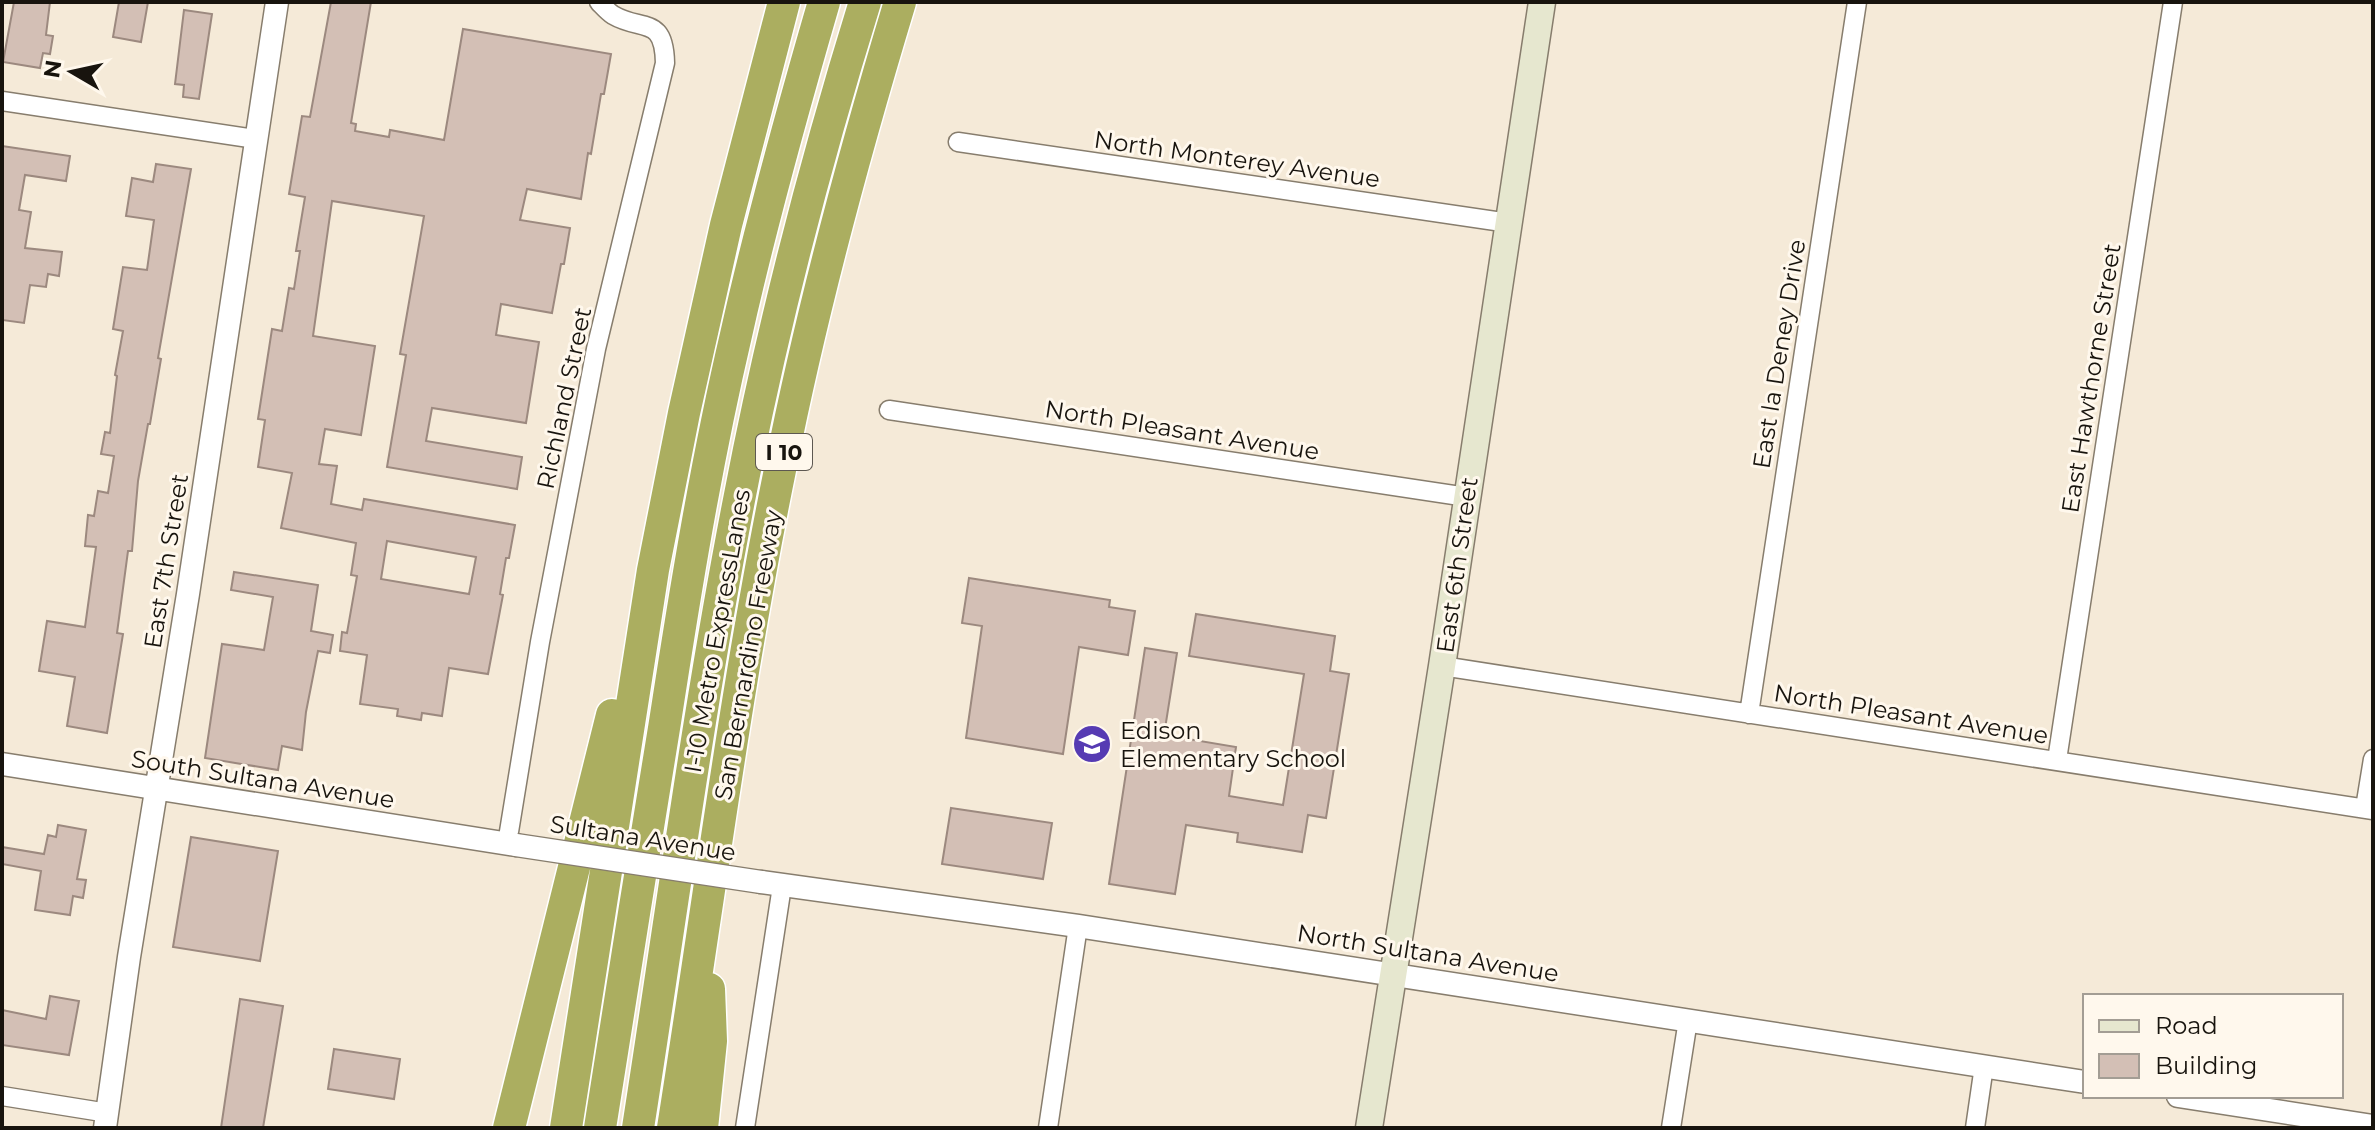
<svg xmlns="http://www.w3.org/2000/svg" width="2375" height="1130" font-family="Montserrat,sans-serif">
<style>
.building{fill:#d3bfb5;stroke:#9c897f;stroke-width:2;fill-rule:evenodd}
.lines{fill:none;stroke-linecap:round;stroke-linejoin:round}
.minor-casing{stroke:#877d6d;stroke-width:21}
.tertiary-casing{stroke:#877d6d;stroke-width:25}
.secondary-casing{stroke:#877d6d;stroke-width:29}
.motorway-casing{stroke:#fff;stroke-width:35}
.minor{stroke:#fff;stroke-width:18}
.tertiary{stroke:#fff;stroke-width:22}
.secondary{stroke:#e6e7cf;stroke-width:26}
.motorway{stroke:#abae60;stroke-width:32}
.tertiary-bridge-casing{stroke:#877d6d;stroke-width:25;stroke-linecap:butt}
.tertiary-bridge{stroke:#fff;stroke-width:22}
.labels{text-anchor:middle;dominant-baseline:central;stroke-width:6;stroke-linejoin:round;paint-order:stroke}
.shield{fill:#fff8ed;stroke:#5d5851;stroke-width:2}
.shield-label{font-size:22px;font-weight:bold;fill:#18140e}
.street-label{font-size:24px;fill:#18140e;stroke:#fff8ed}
.poi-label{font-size:24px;fill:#18140e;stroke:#fff8ed;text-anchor:start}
</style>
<rect width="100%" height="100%" fill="#f5ead8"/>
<!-- building -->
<path class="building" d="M14,2H50L46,35L53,36L50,54L43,53L40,68L3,62Z
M119,2H148L141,42L113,37Z
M331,2H371L351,123L356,124L355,131L389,137L390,130L444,140L463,29L611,54L604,94H601L591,154L588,153L581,199L527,189L520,220L570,228L564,264H561L552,313L501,304L496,335L539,342L526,423L432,408L426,441L522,457L517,489L387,467L406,355L400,354L424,216L332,201L313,336L375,346L361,435L325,429L319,464L337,466L331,504L362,510L364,499L515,525L509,558H506L500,594L503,595L488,674L449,668L442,716L422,713L421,720L397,716L398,709L360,704L367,655L340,651L342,632L347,633L357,576L351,575L356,543L281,528L292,473L258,467L265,420L258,419L272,329L282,331L289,288L294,289L300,251H296L305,197L289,194L302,116L310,117ZM387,541L476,557L469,594L381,579Z
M184,10L212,14L199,99L183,97L184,85L175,84Z
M2,146L70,156L66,181L25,175L19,210L31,212L25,248L62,252L59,276L48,274L46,287L30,285L24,323L2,320Z
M156,164L191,169L158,358L161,359L150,424H148L138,481L132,551H128L117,633L123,634L107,733L67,726L75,677L39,671L47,621L85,627L96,547L85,546L88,515L94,516L98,491L108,493L114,456L101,454L105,432L110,433L117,376L115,375L123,331L113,329L123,267L147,270L154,220L126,216L132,178L153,182Z
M234,572L318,585L311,631L333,635L330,653L318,651L306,712L302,750L282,746L278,770L205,758L222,644L264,650L273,597L231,590Z
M969,578L1110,600L1109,607L1135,611L1128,655L1079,647L1063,754L966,738L982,626L962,623Z
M1196,614L1335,636L1330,671L1349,674L1326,818L1308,815L1302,852L1237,842L1238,833L1186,825L1175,894L1109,884L1145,648L1177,653L1164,735L1236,747L1229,796L1283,805L1304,674L1189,656Z
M951,808L1052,823L1043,879L942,864Z
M58,825L86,830L77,879L86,880L83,898L73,896L70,915L35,910L41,871L2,864V847L44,854L48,835L56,837Z
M191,837L278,851L260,961L173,947Z
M50,996L79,1001L69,1055L2,1045V1010L46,1019Z
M240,999L283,1006L263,1128H221Z
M334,1049L400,1059L394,1099L328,1089Z"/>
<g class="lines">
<!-- minor casing -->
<g class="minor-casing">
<path id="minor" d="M2,101L256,139
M958,142L1509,223
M889,410L1467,497
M1442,666L2373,810
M1749,714L1857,2
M2057,760L2173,2
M2365,808L2373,759
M507,844L540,642L596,349L665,63C664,15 642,32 613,15C608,12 603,6 599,2
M2,1096L108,1113
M745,1128L782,886
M1048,1128L1078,926
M1671,1128L1688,1020
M1975,1128L1984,1066"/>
</g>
<!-- tertiary casing -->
<g class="tertiary-casing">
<path id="tertiary" d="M2,764L516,845
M761,882L1078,926L2085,1082
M2178,1096L2373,1126
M105,1128L129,957L188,594L277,2"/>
</g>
<!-- secondary casing -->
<g class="secondary-casing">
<path id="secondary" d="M1369,1128L1442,666L1542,2"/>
</g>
<!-- motorway casing -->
<g class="motorway-casing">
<path id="motorway" d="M509,1128L612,715
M566,1128L653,570L684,413L726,225L784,2
M600,1128C621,993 643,857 665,722C685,592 706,463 736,335C761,223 792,112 824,2
M638,1128C671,917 699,704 740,495C772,329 815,163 865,2
M673,1128C708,907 736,684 781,465C812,309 854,154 900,2
M702,1128L711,1041L709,989"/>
</g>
<!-- minor -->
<use href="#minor" class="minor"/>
<!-- tertiary -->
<use href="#tertiary" class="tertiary"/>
<!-- secondary -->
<use href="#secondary" class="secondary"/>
<!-- motorway -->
<use href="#motorway" class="motorway"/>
<!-- tertiary-bridge casing -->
<g class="tertiary-bridge-casing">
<path id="tertiary-bridge" d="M516,845L761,882"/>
</g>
<!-- tertiary-bridge -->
<use href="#tertiary-bridge" class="tertiary-bridge"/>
</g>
<!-- icons -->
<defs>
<g id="school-disc" transform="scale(2)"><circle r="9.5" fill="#563bb3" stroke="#fff8ed"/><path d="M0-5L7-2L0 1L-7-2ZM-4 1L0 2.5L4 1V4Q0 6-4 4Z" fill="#fff"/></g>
</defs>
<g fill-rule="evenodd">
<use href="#school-disc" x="1092" y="744"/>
</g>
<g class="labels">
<!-- shield labels -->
<rect class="shield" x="756" y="434" width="56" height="36" rx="6"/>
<g class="shield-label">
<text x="784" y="452">I 10</text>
</g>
<!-- street labels -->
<g class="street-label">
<text transform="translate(1237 159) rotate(8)">North Monterey Avenue</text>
<text transform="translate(1779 354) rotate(-81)">East la Deney Drive</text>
<text transform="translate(2091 378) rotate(-81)">East Hawthorne Street</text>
<text transform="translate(564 398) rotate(-78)">Richland Street</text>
<text transform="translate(1182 430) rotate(9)">North Pleasant Avenue</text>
<text transform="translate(166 561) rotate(-81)">East 7th Street</text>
<text transform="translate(1457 565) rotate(-82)">East 6th Street</text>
<text transform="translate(717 631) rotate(-80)">I-10 Metro ExpressLanes</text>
<text transform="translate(748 655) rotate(-80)">San Bernardino Freeway</text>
<text transform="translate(1911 714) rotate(9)">North Pleasant Avenue</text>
<text transform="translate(263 779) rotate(9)">South Sultana Avenue</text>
<text transform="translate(643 838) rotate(9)">Sultana Avenue</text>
<text transform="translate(1428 953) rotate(9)">North Sultana Avenue</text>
</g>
<!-- poi labels -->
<g class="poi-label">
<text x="1120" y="730">Edison<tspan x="1120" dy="28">Elementary School</tspan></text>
</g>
</g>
<!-- border -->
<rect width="2375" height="1130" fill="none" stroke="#18140e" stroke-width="8"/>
<!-- legend -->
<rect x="2083" y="994" width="260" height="104" fill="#fff8ed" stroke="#a39d94" stroke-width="2"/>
<rect x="2099" y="1020" width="40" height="12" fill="#e6e7cf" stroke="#a39d94" stroke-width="2"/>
<text x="2155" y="1034" font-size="24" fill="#18140e">Road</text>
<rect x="2099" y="1054" width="40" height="24" fill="#d3bfb5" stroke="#a39d94" stroke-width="2"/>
<text x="2155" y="1074" font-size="24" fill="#18140e">Building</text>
<!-- north arrow -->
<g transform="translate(72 72) rotate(279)" stroke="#fff8ed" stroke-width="6" paint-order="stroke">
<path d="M0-6L14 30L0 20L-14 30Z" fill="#18140e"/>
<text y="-12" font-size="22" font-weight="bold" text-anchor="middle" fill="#18140e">N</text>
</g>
</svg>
